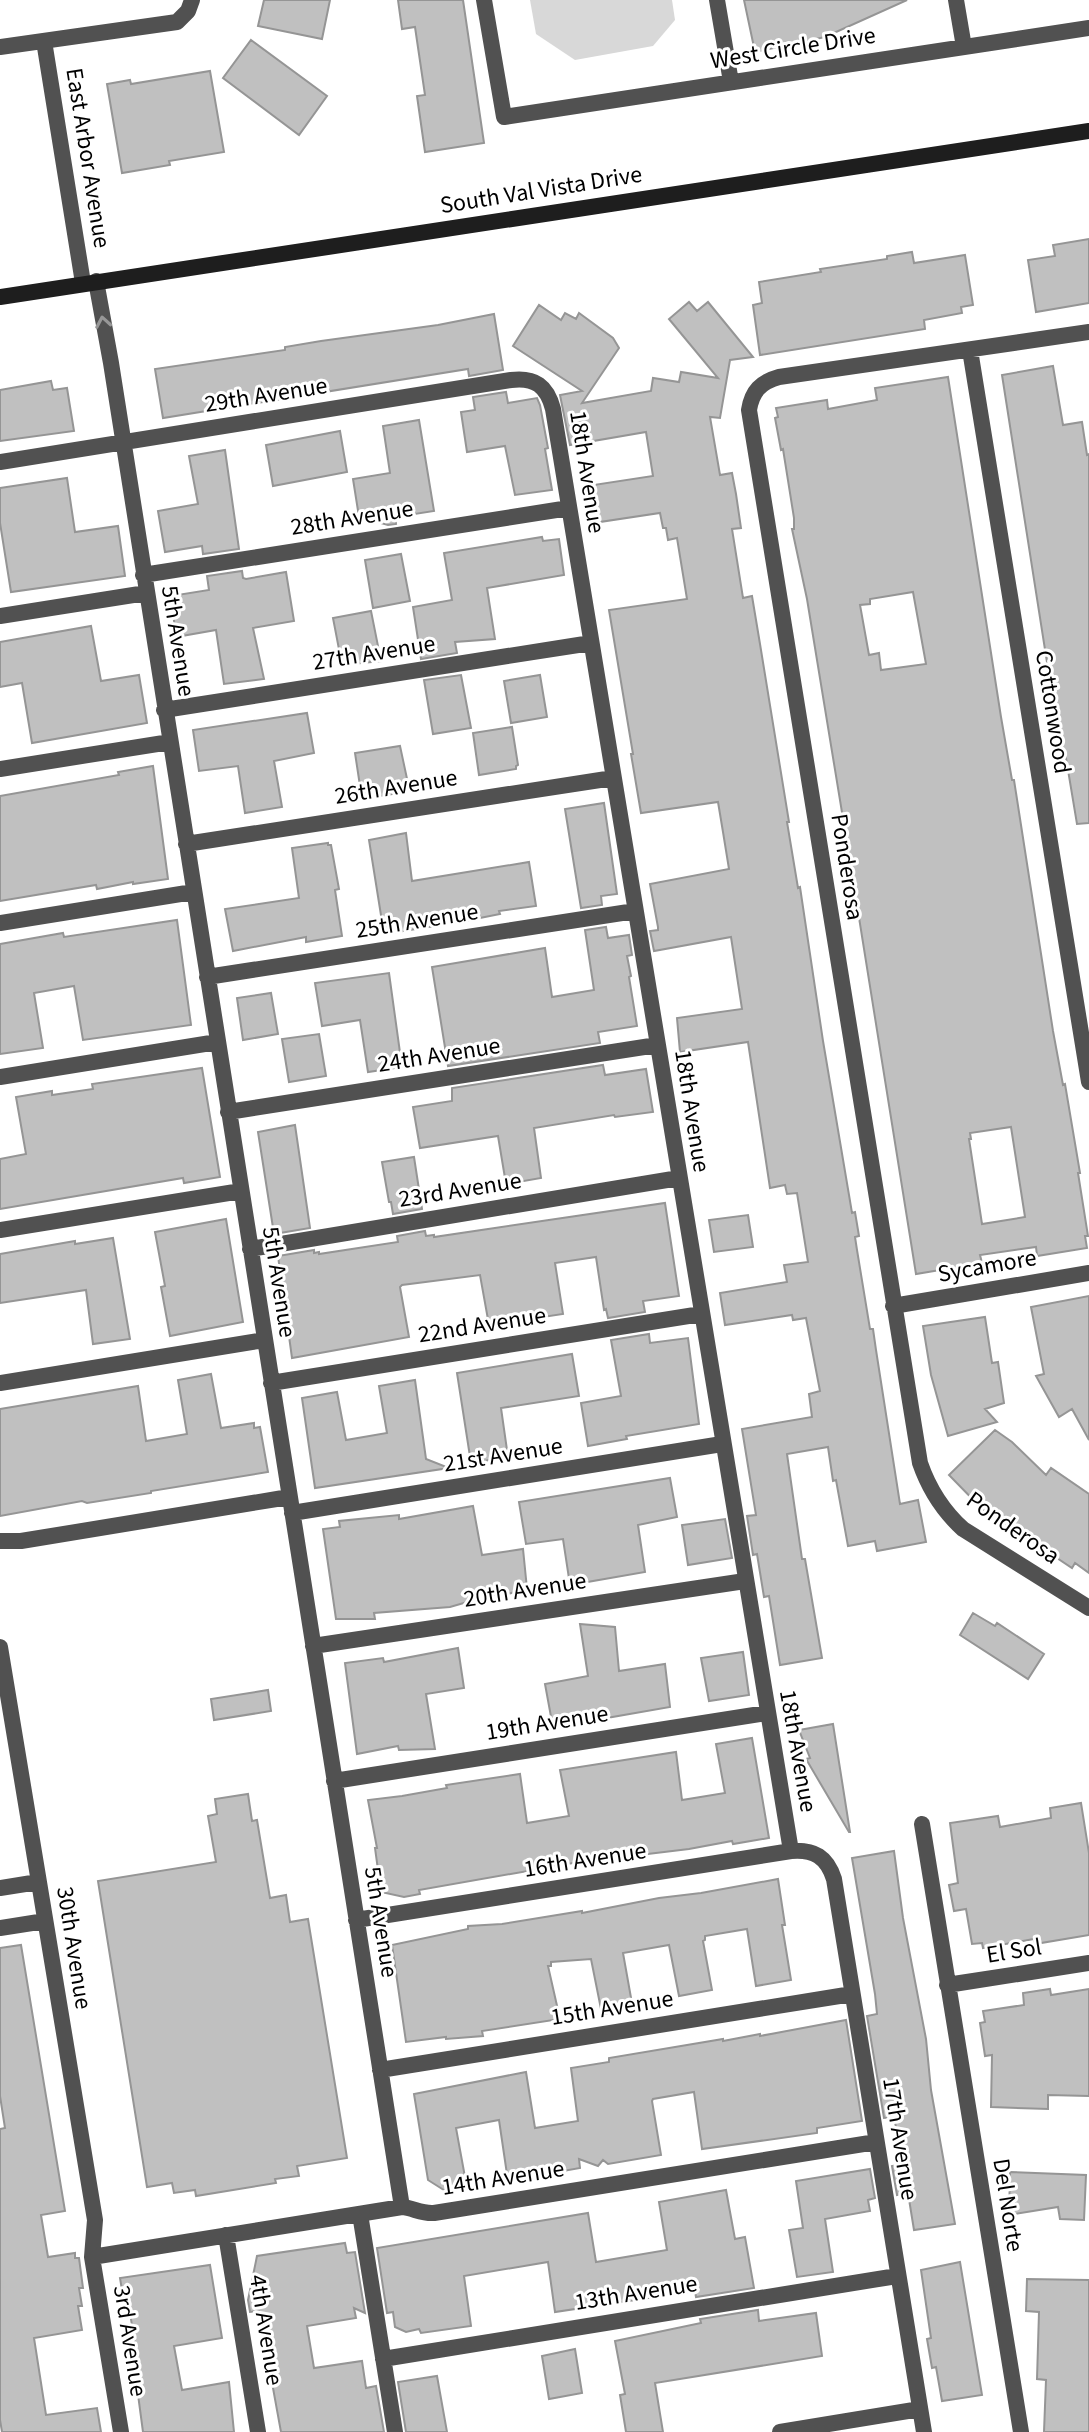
<svg xmlns="http://www.w3.org/2000/svg" width="1089" height="2432" font-family="'Source Sans 3',sans-serif">
<style>
.green{fill:#d8d8d8}
.building{fill:#c0c0c0;stroke:#959595;stroke-width:2;fill-rule:evenodd}
.lines{fill:none;stroke-linecap:round;stroke-linejoin:round}
.service{stroke:#515151;stroke-width:16}
.minor{stroke:#515151;stroke-width:16}
.secondary{stroke:#1e1e1e;stroke-width:16}
.oneway{stroke:#979797}
.labels{text-anchor:middle;dominant-baseline:central;stroke-width:6;stroke-linejoin:round;paint-order:stroke}
.street-label{font-size:24px;fill:#000;stroke:#fff}
</style>
<rect width="100%" height="100%" fill="#fff"/>
<!-- green -->
<path class="green" d="M530,0H672L675,20L653,46L575,60L536,34Z"/>
<!-- building -->
<path class="building" d="M264,0H330L322,39L258,26Z
M398,0H463L484,143L425,152L417,96L425,95L415,27L402,29Z
M744,0H907L825,37L755,52Z
M251,40L327,96L299,135L223,78Z
M210,71L224,152L169,161L170,165L122,173L107,84L130,80L131,84Z
M1089,239V303L1036,312L1028,260L1055,256L1053,245Z
M912,252L914,263L965,255L973,305L961,307L962,313L924,320L925,329L760,355L753,305L762,303L759,282L821,272L820,269L887,259V256Z
M689,302L697,311L708,302L753,357L730,360L720,418L710,417L720,475L732,473L736,494L741,528L732,529L743,598L752,596L760,644L789,822H787L798,888L800,887L823,1041L849,1195L852,1213L855,1212L859,1236L855,1237L857,1250L870,1329H873L876,1350L900,1504L918,1500L926,1542L877,1551L875,1541L848,1546L836,1480L833,1481L828,1447L787,1454L802,1559H805L822,1658L780,1665L769,1596L764,1597L757,1554L753,1555L747,1516L756,1515L742,1429L812,1417L809,1394L820,1391L806,1318L793,1320L792,1315L725,1325L720,1293L787,1282L784,1265L808,1262L797,1193L787,1194L785,1185L770,1188L748,1042L680,1052L677,1018L742,1009L731,937L654,951L650,931L658,930V927L650,884L729,869L723,832L718,802L641,813L631,754H633L609,610L687,599L677,538L668,540L666,528H663L660,513L593,523L587,486L653,476L646,432L570,445L560,395L582,391L513,346L539,305L561,320L565,313L576,319L579,313L613,338L619,348L582,403L651,391L653,378L679,382L681,372L718,378L669,319Z
M494,314L503,370L469,376L468,369L163,418L155,369L285,350V347L321,341L438,325Z
M1053,366L1063,425L1082,422L1087,455L1089,454V823L1077,824L1065,752H1063L1061,739H1059L1002,375Z
M948,377L1001,717L1012,780H1014L1053,1031L1063,1085L1065,1084L1080,1173H1078L1088,1236H1085L1087,1248L1037,1256L1036,1247L980,1255L982,1263L916,1274L849,855L807,599L792,529H794V518L783,449L781,450L775,418L778,417L776,408L827,400L828,409L877,400L875,388ZM913,592L926,664L881,670L879,653L869,655L860,605L870,604V599ZM1011,1127L1025,1217L982,1224L969,1139H971L970,1133Z
M51,381L53,390L67,388L74,431L0,441V390Z
M506,392L508,403L537,398L540,405L548,448L545,449L552,490L515,495L505,446L467,452L461,412L475,410L473,397Z
M419,420L434,511L395,517L396,524L388,525L359,517L353,479L390,473L383,426Z
M340,431L347,472L273,486L266,445Z
M225,450L239,549L203,554L202,546L165,552L158,511L198,504L189,456Z
M67,478L75,532L118,526L125,576L11,592L0,523V488Z
M542,537L543,541L559,539L564,575L487,588L495,639L455,642L457,653L421,659L413,607L452,600L444,553Z
M401,554L410,601L373,608L365,560Z
M242,571L243,578L246,579L286,572L294,621L253,628L264,679L224,684L216,630L176,637L171,596L209,590L207,576Z
M371,611L381,661L342,665L333,618Z
M91,626L101,681L139,675L147,723L32,743L22,683L0,687V642Z
M461,675L471,728L433,734L424,680Z
M540,675L547,717L511,723L504,681Z
M307,713L314,753L274,761L282,807L245,813L238,766L199,771L193,730Z
M512,727L518,765L516,766V769L479,775L473,733Z
M400,746L409,788L399,789V793L362,799L355,753Z
M153,766L168,879L133,884V882L97,889L96,885L0,901V796L119,775L118,772Z
M604,803L617,894L601,896L602,905L581,908L565,809Z
M406,833L412,881L529,862L536,906L499,911L500,914L460,922L384,934L369,840Z
M328,843V845H331L339,889L335,890L342,936L306,942V937L233,951L225,909L299,898L292,848Z
M177,920L191,1025L83,1040L74,986L34,993L43,1048L0,1054V944L63,933L64,937Z
M606,927L608,938L629,935L632,955L627,956L631,976L629,977L637,1026L598,1032L600,1043L448,1066L432,967L545,948L552,997L594,990L585,930Z
M389,973L402,1067L368,1072L360,1020L322,1026L315,983Z
M271,993L278,1034L243,1040L237,998Z
M319,1034L326,1076L289,1082L282,1039Z
M603,1065L605,1075L646,1069L653,1112L615,1117L614,1115L534,1128L541,1178L506,1184L498,1136L420,1148L413,1107L452,1101V1088Z
M202,1068L220,1177L184,1183L183,1178L0,1209V1159L26,1154L16,1097L52,1091V1095L93,1089L92,1084Z
M295,1125L310,1228L274,1234L258,1132Z
M414,1157L422,1209L393,1214L391,1202H389L382,1162Z
M665,1203L679,1296L643,1301L645,1312L608,1318L606,1309L604,1310L596,1257L555,1263L563,1314L489,1325L480,1275L402,1285L400,1287L409,1337L292,1358L278,1256L314,1250V1253L319,1252V1254L398,1242L397,1236L425,1231L426,1236L434,1235V1237Z
M748,1215L753,1247L714,1252L709,1220Z
M226,1219L243,1322L170,1336L161,1287L165,1286L155,1232Z
M113,1238L130,1339L93,1344L86,1290L0,1303V1254L75,1241V1244Z
M1089,1296V1440L1072,1409L1059,1417L1036,1376L1044,1374L1031,1307Z
M985,1317L992,1363L998,1362L1004,1403L985,1409L997,1422L948,1436L931,1375L923,1326Z
M649,1334L650,1343L688,1338L699,1424L626,1436L627,1439L588,1446L581,1403L621,1396L611,1340Z
M572,1354L579,1396L501,1408L508,1457L471,1463L457,1373Z
M211,1374L221,1428L254,1423V1428L260,1427L268,1472L151,1491V1493L87,1503L82,1501L0,1516V1409L138,1386L146,1441L187,1434L178,1380Z
M415,1380L426,1459L449,1468L315,1488L302,1398L337,1392L346,1440L387,1433L379,1386Z
M995,1430L1012,1442L1046,1475L1051,1468L1089,1494V1573L1075,1563L1072,1568L991,1514L989,1516L949,1475Z
M670,1478L677,1517L638,1525L645,1572L570,1585L563,1539L526,1544L519,1502Z
M473,1506L482,1555L523,1549L527,1589L496,1597L495,1594L450,1607L374,1613L375,1619H336L323,1529L340,1527L339,1521L399,1515V1519Z
M725,1519L732,1558L688,1565L682,1525Z
M973,1613L995,1626L997,1623L1044,1654L1028,1679L960,1635Z
M580,1624L615,1627L619,1671L665,1664L670,1707L595,1720L594,1716L552,1722L545,1684L588,1676Z
M458,1648L464,1688L426,1694L435,1749L399,1750L398,1746L357,1754L345,1663L383,1658L384,1662Z
M743,1652L749,1695L709,1701L701,1658Z
M268,1690L271,1711L214,1720L211,1699Z
M833,1724L850,1832H849L806,1759L810,1758L799,1730Z
M752,1738L769,1838L733,1844L732,1841L689,1849L573,1863L419,1890L420,1894L404,1897L381,1892L375,1848H377L368,1800L402,1796L447,1788L446,1785L520,1774L527,1823L569,1816L560,1770L676,1752L682,1800L725,1793L716,1744Z
M248,1794L252,1821L257,1820L270,1898L286,1895L290,1922L308,1919L347,2158L297,2166L299,2176L275,2179L276,2183L196,2196L195,2190L174,2193L172,2183L147,2187L98,1881L216,1862L208,1816L217,1814L215,1799Z
M1081,1803L1089,1853V1935L1035,1944L1034,1939L983,1948L982,1943L972,1944L966,1909L954,1911L949,1885L958,1883L950,1823L998,1816L1000,1827L1051,1818L1050,1808Z
M894,1851L903,1918L926,2039L931,2090L955,2224L914,2230L908,2193L897,2195L892,2166L903,2164L894,2117L884,2118L867,2016L877,2014L875,1994L852,1858Z
M778,1879L785,1925H782L791,1980L756,1986L747,1929L705,1936V1940L703,1941L712,1990L679,1996L669,1945L623,1953L633,2009L602,2014L591,1959L551,1962V1966H548L560,2019L482,2031L483,2036L446,2039V2037L406,2042L392,1945L468,1929V1926L502,1924L582,1911V1913L659,1898L701,1893Z
M21,1945L65,2211L41,2215L48,2257L75,2253V2258H79L83,2288H79L82,2306H78L82,2330L34,2338L46,2415L97,2408L101,2432H2L0,2420V2129L5,2128L0,2096V1948Z
M1050,1989L1051,1995L1089,1989V2096L1048,2095V2109L991,2107L992,2055L985,2056L980,2023L985,2022L983,2011L1024,2005L1023,1993Z
M846,2020L862,2121L817,2128V2133L702,2149L694,2092L653,2099L652,2101L661,2155L608,2164L603,2160L598,2166L579,2159L580,2168L508,2181L499,2120L456,2128L467,2188L447,2192L428,2180L414,2094L526,2072L535,2128L578,2121L571,2068L609,2062V2058L723,2039V2041L760,2034V2036Z
M870,2169L875,2198L868,2200L870,2211L825,2219L833,2272L797,2277L789,2230L803,2228L796,2181Z
M1010,2172L1086,2175L1084,2220L1060,2219L1058,2207L1009,2215Z
M726,2190L735,2239L745,2237L754,2288L696,2297L695,2291L555,2312L548,2262L464,2276L471,2326L421,2333L419,2329L406,2332L395,2327L393,2312L387,2313L377,2248L588,2213L596,2262L667,2250L659,2202Z
M345,2243L347,2253L355,2252L365,2313L354,2308L356,2318L307,2326L314,2368L362,2361L366,2388L376,2386L384,2432H281L259,2311L250,2312L248,2300L257,2256Z
M960,2262L982,2395L942,2401L936,2367L932,2368L927,2339L931,2338L921,2270Z
M210,2265L222,2338L174,2346L182,2390L229,2382L234,2432H143L133,2357L137,2356L130,2313L126,2314L120,2278Z
M1027,2279L1089,2280V2432H1044L1046,2380L1037,2379L1039,2312L1026,2311Z
M758,2310L759,2321L816,2313L822,2356L655,2383L663,2432H626L620,2395L625,2394L615,2341L701,2323L700,2319Z
M575,2349L582,2393L549,2399L542,2356Z
M437,2376L447,2432H406L398,2382Z"/>
<g class="lines">
<!-- service -->
<path class="service" d="M484,0L504,117L1089,28
M717,0L731,82
M956,0L964,47
M96,281L111,363L402,2207
M1089,332L779,377C761,382 752,391 749,410L920,1463C929,1489 942,1510 963,1529L1089,1608
M970,350L1089,1082
M0,462L511,380C535,377 547,386 553,409L791,1851
M143,575L569,508
M0,616L146,593
M164,710L591,643
M0,769L170,742
M186,844L613,778
M0,923L193,892
M207,977L635,911
M0,1077L217,1042
M228,1112L657,1045
M0,1230L241,1191
M250,1249L679,1178
M893,1306L1089,1273
M0,1383L264,1340
M271,1383L701,1314
M292,1513L722,1444
M0,1541H21L289,1497
M313,1646L745,1581
M0,1647L95,2220L92,2257L121,2432
M334,1781L767,1713
M922,1824L1021,2432
M0,1888L38,1882
M356,1920L791,1851C814,1849 827,1857 834,1879L924,2432
M0,1928L45,1921
M947,1985L1089,1963
M380,2070L852,1994
M360,2214L395,2432
M226,2235L258,2432
M92,2257L402,2207C413,2208 422,2214 434,2213L876,2142
M383,2359L897,2276
M780,2432L920,2409"/>
<!-- minor -->
<path class="minor" d="M44,41L83,283
M0,47L177,22L188,11L192,0"/>
<!-- secondary -->
<path class="secondary" d="M0,297L1089,131"/>
</g>
<!-- one-way arrows -->
<defs><path id="oneway-chevron" d="M-2-3.5L2.5 0L-2 3.5" fill="none" stroke-width="1.6" stroke-linecap="round" stroke-linejoin="round" transform="scale(2)"/></defs>
<use class="oneway" href="#oneway-chevron" transform="translate(103 322) rotate(-100)"/>
<g class="labels">
<!-- street labels -->
<g class="street-label">
<text transform="translate(793 48) rotate(-9)">West Circle Drive</text>
<text transform="translate(88 158) rotate(81)">East Arbor Avenue</text>
<text transform="translate(541 190) rotate(-9)">South Val Vista Drive</text>
<text transform="translate(266 395) rotate(-9)">29th Avenue</text>
<text transform="translate(587 472) rotate(81)">18th Avenue</text>
<text transform="translate(352 518) rotate(-9)">28th Avenue</text>
<text transform="translate(178 641) rotate(81)">5th Avenue</text>
<text transform="translate(374 653) rotate(-9)">27th Avenue</text>
<text transform="translate(1053 712) rotate(81)">Cottonwood</text>
<text transform="translate(396 787) rotate(-9)">26th Avenue</text>
<text transform="translate(847 867) rotate(81)">Ponderosa</text>
<text transform="translate(417 921) rotate(-9)">25th Avenue</text>
<text transform="translate(439 1055) rotate(-9)">24th Avenue</text>
<text transform="translate(692 1111) rotate(81)">18th Avenue</text>
<text transform="translate(460 1190) rotate(-9)">23rd Avenue</text>
<text transform="translate(987 1266) rotate(-10)">Sycamore</text>
<text transform="translate(279 1282) rotate(81)">5th Avenue</text>
<text transform="translate(482 1325) rotate(-9)">22nd Avenue</text>
<text transform="translate(503 1455) rotate(-9)">21st Avenue</text>
<text transform="translate(1013 1528) rotate(35)">Ponderosa</text>
<text transform="translate(525 1590) rotate(-9)">20th Avenue</text>
<text transform="translate(547 1723) rotate(-9)">19th Avenue</text>
<text transform="translate(798 1751) rotate(80)">18th Avenue</text>
<text transform="translate(585 1860) rotate(-9)">16th Avenue</text>
<text transform="translate(381 1922) rotate(81)">5th Avenue</text>
<text transform="translate(74 1948) rotate(81)">30th Avenue</text>
<text transform="translate(1014 1951) rotate(-9)">El Sol</text>
<text transform="translate(612 2008) rotate(-9)">15th Avenue</text>
<text transform="translate(900 2139) rotate(81)">17th Avenue</text>
<text transform="translate(503 2178) rotate(-9)">14th Avenue</text>
<text transform="translate(1008 2205) rotate(81)">Del Norte</text>
<text transform="translate(636 2293) rotate(-9)">13th Avenue</text>
<text transform="translate(266 2330) rotate(81)">4th Avenue</text>
<text transform="translate(130 2341) rotate(81)">3rd Avenue</text>
</g>
</g>
</svg>
